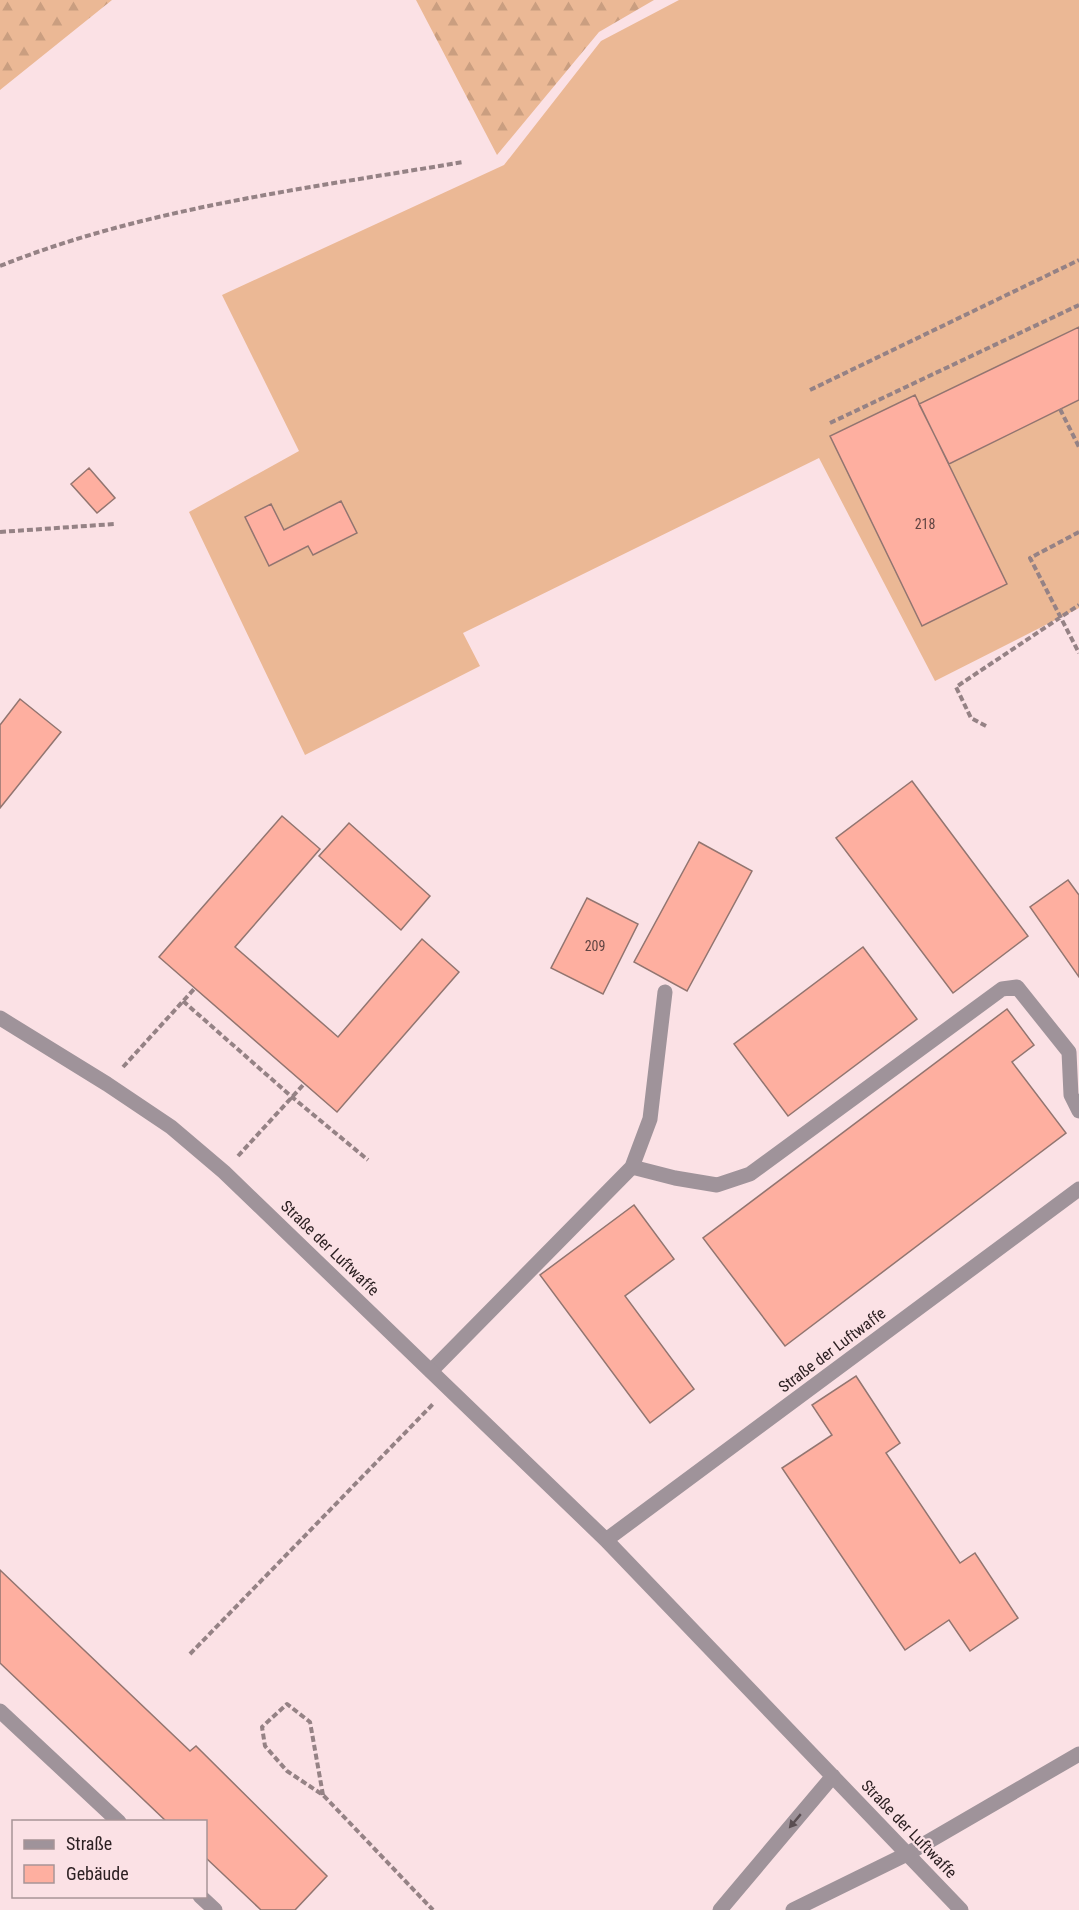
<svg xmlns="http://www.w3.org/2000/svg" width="1079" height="1910" font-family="'Roboto Condensed',sans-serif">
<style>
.grass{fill:#ebb895}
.forest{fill:url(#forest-firs)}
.building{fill:#feafa0;stroke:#927570;stroke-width:1.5}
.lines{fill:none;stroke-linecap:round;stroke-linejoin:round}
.path{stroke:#958285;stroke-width:4;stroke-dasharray:6 3;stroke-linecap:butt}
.lane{stroke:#9f939a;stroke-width:15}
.street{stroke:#9f939a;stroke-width:15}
.oneway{fill:#5a4e52}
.labels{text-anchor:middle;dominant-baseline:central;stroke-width:4.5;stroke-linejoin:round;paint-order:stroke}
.number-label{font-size:14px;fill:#604442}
.street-label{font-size:16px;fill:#2c2022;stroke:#fbe1e5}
</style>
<defs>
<pattern id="forest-firs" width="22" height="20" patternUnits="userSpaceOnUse" patternTransform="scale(1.5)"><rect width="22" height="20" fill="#ebb895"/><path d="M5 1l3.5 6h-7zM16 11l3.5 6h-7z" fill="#ca9e80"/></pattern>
</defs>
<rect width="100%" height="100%" fill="#fbe1e5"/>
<!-- grass -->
<path class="grass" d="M679,0H1079V608L935,681L819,458L463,633L480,666L305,755L189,512L299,451L222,295L504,165L601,41Z"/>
<!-- forest -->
<path class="forest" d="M0,0H112L0,90Z
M416,0H654L599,32L497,155Z"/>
<!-- building -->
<path class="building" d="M1079,327V400L949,464L919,404Z
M915,395L1007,584L922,626L830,436Z
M89,468L115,498L97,513L71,484Z
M341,501L357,533L313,555L308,546L269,566L245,517L271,504L284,530Z
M20,699L61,732L0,808V725Z
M912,781L1028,936L953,993L836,838Z
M282,816L320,849L235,947L338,1037L422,939L459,972L337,1112L159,957Z
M349,823L430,896L401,930L319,856Z
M699,842L752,871L687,991L634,962Z
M1068,880L1079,895V977L1030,907Z
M587,898L638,924L603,994L551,968Z
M863,947L917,1019L788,1116L734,1044Z
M1007,1009L1034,1045L1012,1062L1066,1133L785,1346L703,1238Z
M634,1205L674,1259L625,1296L694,1389L650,1423L540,1275Z
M856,1376L900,1443L886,1453L960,1563L975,1553L1018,1618L970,1651L949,1620L905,1650L782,1468L832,1435L812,1405Z
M0,1570L190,1751L196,1746L327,1876L295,1910H261L206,1858V1822H167L0,1663Z"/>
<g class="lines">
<!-- path -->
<path class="path" d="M0,266C144,208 310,188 463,162
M810,390L1079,260
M1060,409L1079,447
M830,423L1079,305
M0,532L114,524
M1079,532L1030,558L1079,653
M986,726L971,718L956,687L1079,605
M183,1001L292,1097L368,1160
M123,1067L195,988
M238,1156L304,1084
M190,1654L434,1403
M323,1795L310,1722L287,1704L262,1727L265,1746L287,1771L323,1795L433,1910"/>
<!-- lane -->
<path class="lane" d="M632,1167L675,1178L717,1185L750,1174L1002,989L1017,987L1069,1052L1071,1095L1079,1111
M431,1371L632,1167L650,1119L665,992
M0,1711L119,1822
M200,1896L215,1910"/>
<!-- street -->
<path class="street" d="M0,1018L107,1084L171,1127L224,1172L606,1540L961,1910
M606,1540L1079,1189
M720,1910L833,1776
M793,1910L907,1854L1079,1754"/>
</g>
<!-- one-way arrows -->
<defs><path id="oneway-solid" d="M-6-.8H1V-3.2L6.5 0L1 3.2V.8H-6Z" transform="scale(1.5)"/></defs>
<use class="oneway" href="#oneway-solid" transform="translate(795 1821) rotate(130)"/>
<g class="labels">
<!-- number labels -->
<g class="number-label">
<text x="925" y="524">218</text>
<text x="595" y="946">209</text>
</g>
<!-- street labels -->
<g class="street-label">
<text transform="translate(330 1248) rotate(44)">Straße der Luftwaffe</text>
<text transform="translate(832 1350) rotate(-37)">Straße der Luftwaffe</text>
<text transform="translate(909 1829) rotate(46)">Straße der Luftwaffe</text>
</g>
</g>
<!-- legend -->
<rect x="12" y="1820" width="195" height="78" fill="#fbe1e5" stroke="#a89497" stroke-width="1.5"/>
<rect x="24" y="1840" width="30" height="9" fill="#9f939a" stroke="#a89497" stroke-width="1.5"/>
<text x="66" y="1850" font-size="18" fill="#2c2022">Straße</text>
<rect x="24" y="1865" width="30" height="18" fill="#feafa0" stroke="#a89497" stroke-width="1.5"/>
<text x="66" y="1880" font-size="18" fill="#2c2022">Gebäude</text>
</svg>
